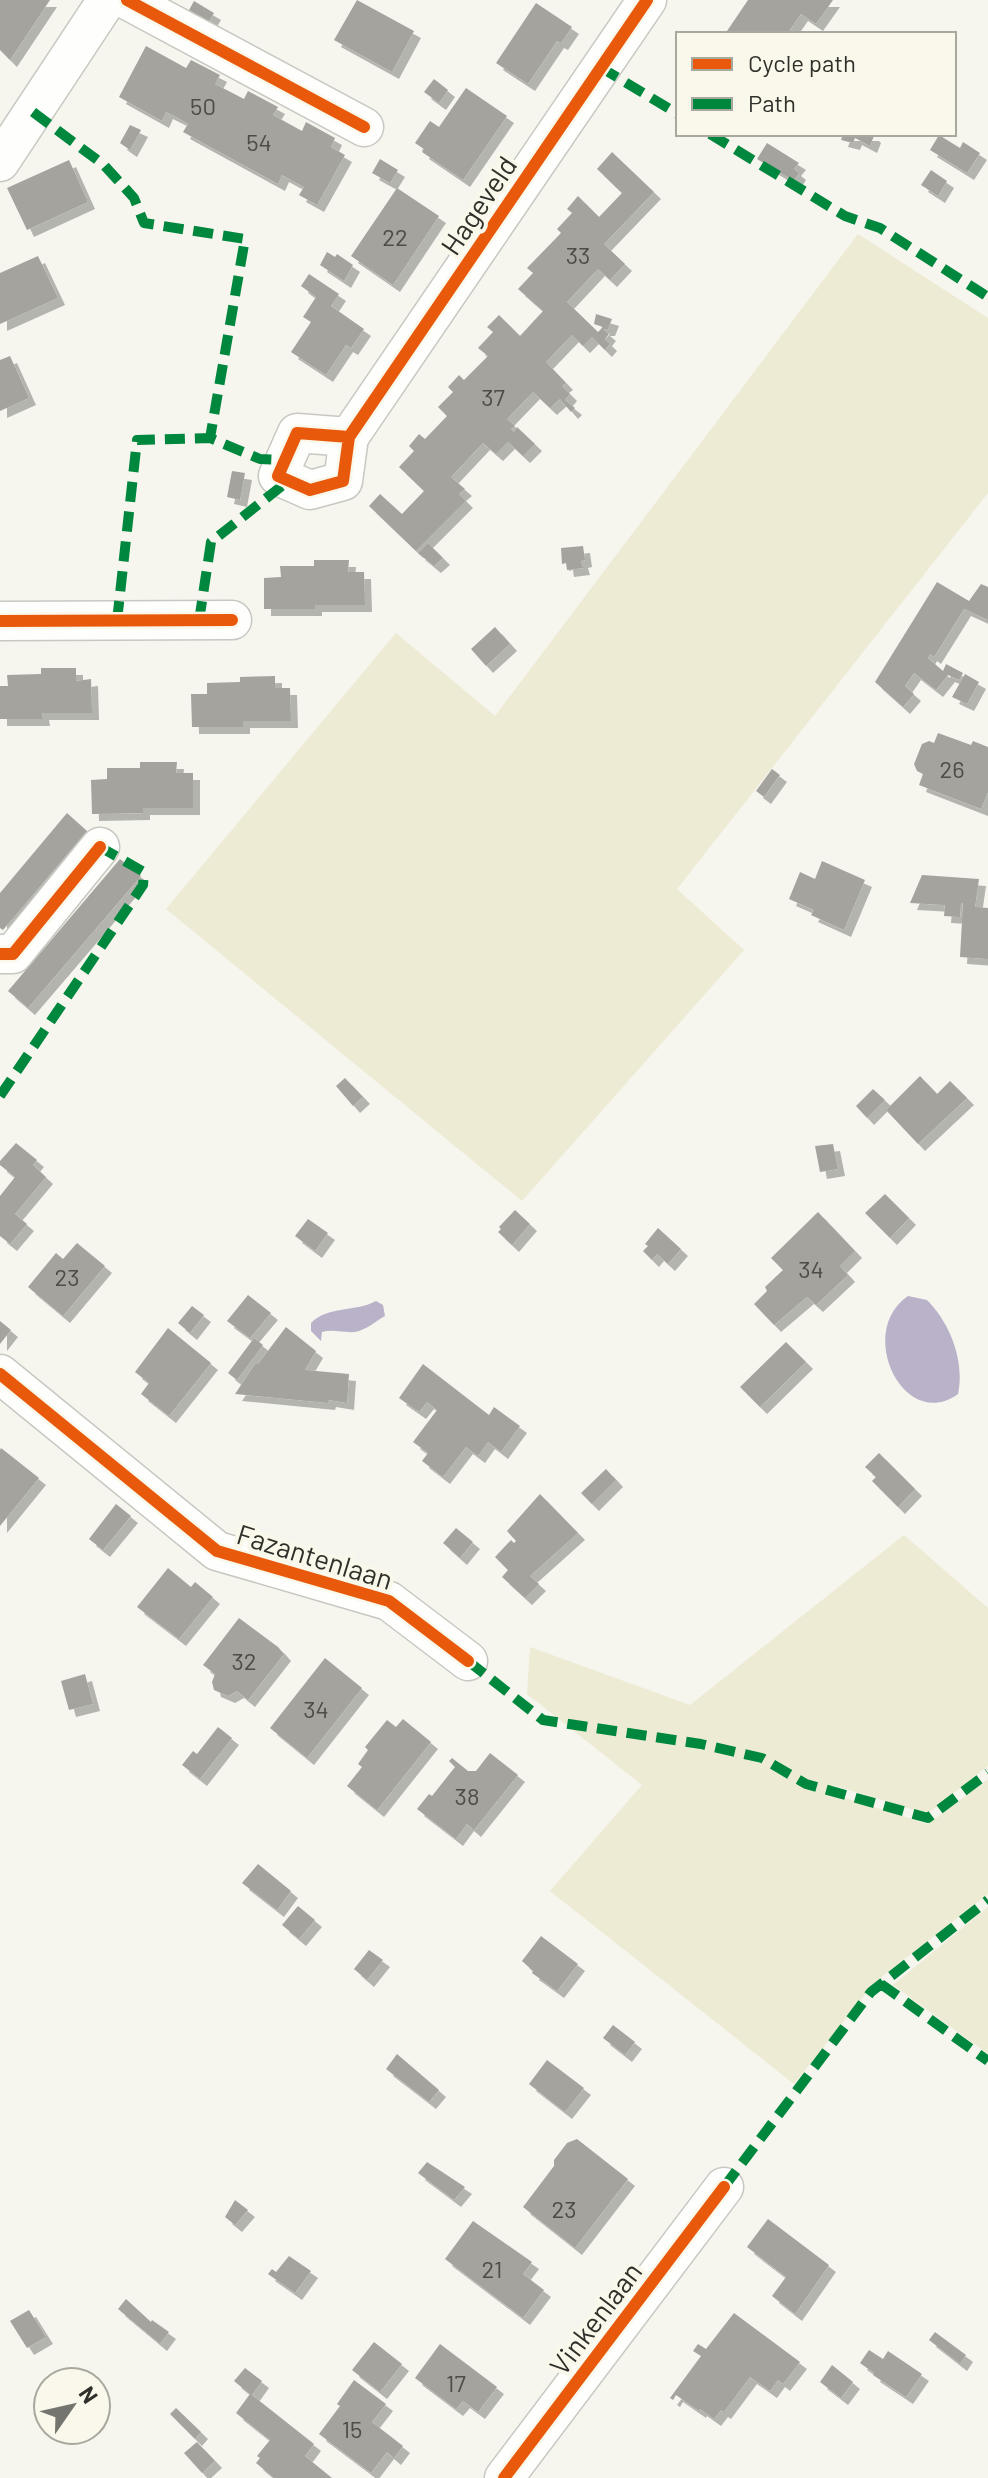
<svg xmlns="http://www.w3.org/2000/svg" width="988" height="2478" font-family="Barlow,sans-serif">
<style>
.green{fill:#edebd4}
.water{fill:#bab2c9}
.building{fill:#a4a39e;filter:url(#shadow)}
.lines{fill:none;stroke-linecap:round;stroke-linejoin:round}
.street-casing{stroke:#c8c8c3;stroke-width:41}
.street{stroke:#fefefc;stroke-width:38}
.quiet{stroke:#00873e;stroke-width:10;stroke-dasharray:20 10;stroke-linecap:butt}
.cycleway-casing{stroke:#faf8ea;stroke-width:17}
.cycleway{stroke:#e8590c;stroke-width:12}
.labels{text-anchor:middle;dominant-baseline:central;stroke-width:8;stroke-linejoin:round;paint-order:stroke}
.number-label{font-size:24px;fill:#4d4d48}
.street-label{font-size:28px;fill:#30302b;stroke:#faf8ea}
</style>
<defs>
<filter id="shadow"><feDropShadow dx="7" dy="7" stdDeviation="0" flood-color="#0004"/></filter>
</defs>
<rect width="100%" height="100%" fill="#f6f5ee"/>
<!-- green -->
<path class="green" d="M858,234L988,318V493L677,889L744,950L522,1201L166,909L396,633L495,716Z
M904,1535L988,1608V1766L927,1814L833,1785L829,1793L928,1824L988,1779V1894L875,1982L794,2084L550,1891L642,1785L527,1694L530,1647L690,1705Z
M988,1907V2054L893,1985Z"/>
<!-- water -->
<path class="water" d="M908,1296L927,1300C950,1323 965,1361 958,1394C904,1433 855,1332 908,1296Z
M376,1301L383,1305L385,1316C376,1321 366,1330 355,1332C344,1333 333,1329 322,1332L321,1341L311,1331V1323C327,1306 356,1312 376,1301Z"/>
<!-- building -->
<path class="building" d="M0,0H50L10,60L0,50Z
M357,0L414,31L392,72L334,40Z
M748,0H833L816,24L801,14L787,34H725Z
M194,1L214,13L208,23L188,12Z
M536,3L572,27L561,43L557,41L528,84L496,63Z
M146,46L186,68L191,60L220,75L215,84L244,99L248,91L278,107L273,115L302,131L306,122L335,138L331,147L345,155L317,205L299,195L304,187L282,175L278,184L183,132L188,124L178,118L166,112L162,121L119,97Z
M434,79L448,90L439,103L424,92Z
M466,88L507,116L463,180L422,152L424,149L415,143L430,121L439,127Z
M130,125L141,130L130,150L120,143Z
M843,134H872L874,136L870,146L855,138L853,143L841,140Z
M939,135L960,148L963,142L980,153L967,173L930,150Z
M767,143L799,163L794,169L799,173L794,181L757,159Z
M612,152L654,192L604,244L625,264L610,280L598,269L567,302L598,332L603,327L594,324L596,314L612,319L608,329H603L609,334L605,339L610,344L605,350L592,337L583,346L572,335L546,362L566,383L562,386L570,394L565,400L575,408L571,412L560,399L550,408L533,392L507,419L515,426L511,429L514,432L517,427L535,444L523,456L508,442L496,454L483,443L451,477L465,489L459,494L466,501L416,551L369,506L380,494L402,514L424,491L399,467L414,451L409,446L419,434L425,439L447,416L438,407L453,392L448,387L459,375L464,380L488,356L478,348L493,332L487,327L499,315L520,336L543,311L518,289L533,273L527,268L561,233L557,229L572,213L567,209L578,196L599,217L622,193L597,169Z
M380,159L398,170L390,183L372,173Z
M69,160L88,202L27,230L7,188Z
M931,170L947,181L938,196L921,185Z
M397,188L439,216L393,285L351,256Z
M327,252L335,257L337,254L353,265L344,281L320,265Z
M38,256L58,298L0,324V273Z
M309,274L339,294L331,306L364,329L351,348L346,345L326,375L291,352L311,322L303,317L316,297L301,286Z
M10,356L29,398L0,411V360Z
M232,471L245,473L240,500L227,497Z
M428,543L443,558L434,566L418,553Z
M583,546L585,560L581,561L583,568L567,570L566,563L562,564L561,548Z
M314,560H349L348,572H364L365,605H315V609H264V578L281,577L280,566H314Z
M937,582L969,601L981,584L988,587V620L964,609L934,657L930,654L928,658L943,671L946,664L963,673L959,680L948,675L936,690L914,673L905,686L914,694L903,707L875,682Z
M495,627L510,644L486,666L471,649Z
M41,668H76V681L91,679L92,713H42L43,719H0V686H8L7,675L41,674Z
M965,674L979,682L967,704L952,697Z
M275,676V688H290L291,721H243V727H192L191,694H207V683L240,682V677Z
M938,733L971,745L973,741L988,747V792L981,809L919,785L923,774L917,771L914,764L922,744L929,741L934,743Z
M140,762H177L176,773H193V808H143V813L92,814L91,780L107,779V768H140Z
M772,769L780,775L764,797L756,791Z
M67,813L87,831L3,930L0,928V893Z
M120,859L141,876L28,1008L8,991Z
M822,861L865,880L844,930L811,915L814,910L789,899L800,872L815,879Z
M922,875L979,879L975,907L988,908V959L960,957L963,903H961L960,917L944,916L945,905L910,903Z
M920,1076L937,1094L950,1081L967,1098L918,1144L886,1110Z
M345,1078L363,1097L353,1106L336,1086Z
M873,1089L885,1100L867,1118L856,1106Z
M16,1143L37,1160L33,1165L46,1177L15,1214L27,1224L10,1244L0,1236V1196L15,1177L0,1165V1161Z
M833,1144L838,1169L820,1172L815,1146Z
M885,1194L909,1218L890,1238L865,1213Z
M515,1210L530,1224L512,1245L498,1232L501,1229L499,1227Z
M818,1212L855,1251L840,1266L848,1275L816,1305L807,1297L774,1325L754,1304L767,1291L765,1287L783,1270L771,1258Z
M308,1219L328,1233L315,1251L295,1236Z
M658,1228L681,1249L668,1264L657,1254L652,1260L643,1251L648,1246L645,1244Z
M77,1243L105,1266L63,1316L28,1287L56,1253L63,1259Z
M248,1295L271,1313L250,1338L227,1321Z
M192,1306L204,1315L190,1333L178,1323Z
M0,1321L11,1330L0,1344Z
M286,1327L316,1351L305,1370L349,1374L347,1403L329,1400L328,1403L235,1394L255,1364H258Z
M168,1328L211,1363L169,1416L141,1394L149,1383L135,1372Z
M254,1338L263,1345L237,1380L228,1373Z
M786,1342L806,1362L760,1407L740,1387Z
M423,1364L489,1415L494,1407L520,1426L501,1452L488,1442L478,1456L466,1447L443,1477L422,1461L428,1453L413,1442L437,1410L427,1402L419,1412L399,1398Z
M1,1448L39,1478L0,1526V1450Z
M879,1453L915,1489L898,1507L872,1481L876,1477L865,1467Z
M606,1469L616,1480L592,1504L581,1493Z
M540,1494L578,1533L530,1576L539,1584L525,1598L502,1577L508,1570L495,1557L511,1540L514,1543L516,1541L507,1531Z
M116,1504L131,1516L103,1550L89,1539Z
M456,1528L473,1542L460,1558L443,1543Z
M168,1568L191,1587L195,1582L213,1597L179,1639L137,1607Z
M239,1618L278,1647L284,1654L248,1700L237,1691L228,1696L214,1690L212,1682L215,1674L203,1665Z
M325,1658L362,1688L307,1758L270,1728Z
M85,1674L93,1704L69,1710L61,1681Z
M403,1719L431,1742L377,1810L347,1786L362,1767L358,1764L368,1750L365,1747L387,1720L396,1727Z
M218,1727L232,1738L200,1779L182,1765L193,1751L197,1754Z
M490,1753L518,1775L474,1830L467,1824L456,1839L417,1809L429,1794L432,1796L455,1767L449,1761L452,1758L468,1771H476Z
M258,1864L291,1891L277,1910L242,1883Z
M298,1906L315,1920L299,1939L282,1925Z
M541,1936L578,1964L557,1991L532,1973L533,1971L522,1961Z
M369,1950L383,1960L367,1980L354,1969Z
M613,2025L635,2042L625,2055L603,2038Z
M397,2054L439,2090L429,2102L386,2069Z
M547,2060L584,2088L565,2112L529,2084Z
M577,2139L628,2179L575,2248L523,2207L554,2166V2160L567,2143Z
M427,2162L465,2187L454,2200L418,2173Z
M235,2200L248,2210L235,2225L225,2217Z
M768,2219L829,2265L795,2314L772,2296L786,2277L747,2247Z
M473,2221L532,2262L523,2274L544,2290L523,2318L445,2259Z
M289,2256L311,2271L295,2293L268,2274L272,2269L276,2272Z
M126,2299L151,2322L152,2320L169,2332L160,2344L118,2309Z
M29,2310L46,2337L27,2348L10,2321Z
M734,2313L800,2362L783,2384L778,2380L770,2391L750,2377L724,2412L721,2410L714,2419L700,2409L699,2411L676,2395L673,2400L670,2398L701,2356L693,2351L698,2344L706,2349Z
M935,2332L966,2355L960,2364L929,2340Z
M374,2342L402,2364L380,2392L352,2370Z
M440,2344L497,2387L478,2412L463,2401L456,2409L415,2378Z
M869,2350L883,2359L888,2351L922,2374L906,2397L873,2375L874,2373L860,2363Z
M832,2365L853,2382L841,2398L820,2382Z
M245,2368L262,2381L252,2395L314,2444L305,2456L332,2478H274L256,2463L260,2458L257,2456L270,2440L236,2413L250,2394L234,2381Z
M354,2380L386,2404L372,2422L403,2446L394,2458L387,2452L371,2473L319,2434L340,2406L337,2404Z
M176,2408L201,2432L195,2439L170,2414Z
M197,2442L215,2461L202,2473L184,2453Z"/>
<g class="lines">
<!-- street casing -->
<g class="street-casing">
<path id="street" d="M127,0L364,127
M0,162L107,0
M349,437L297,433L278,476L310,490L343,481L349,437L647,0
M0,621L232,620
M0,954H13L100,847
M0,1374L217,1551L389,1601L468,1661
M504,2478L724,2187"/>
</g>
<!-- street -->
<use href="#street" class="street"/>
<!-- quiet -->
<path class="quiet" d="M600,67L678,114
M33,112L104,165L134,198L144,223L245,239L210,438L260,459L285,460
M710,134L845,216L880,228L988,297
M117,621L137,440L210,438
M199,621L211,542L288,481
M0,1096L143,885L144,872L100,847
M468,1661L543,1720L701,1744L762,1758L806,1784L928,1818L988,1773
M881,1984L988,2061
M724,2187L871,1992L988,1900"/>
<!-- cycleway casing -->
<g class="cycleway-casing">
<path id="cycleway" d="M127,0L364,127
M349,437L297,433L278,476L310,490L343,481L349,437L647,0
M0,621L232,620
M0,954H13L100,847
M0,1374L217,1551L389,1601L468,1661
M504,2478L724,2187"/>
</g>
<!-- cycleway -->
<use href="#cycleway" class="cycleway"/>
</g>
<g class="labels">
<!-- number labels -->
<g class="number-label">
<text x="203" y="105">50</text>
<text x="259" y="141">54</text>
<text x="395" y="236">22</text>
<text x="578" y="254">33</text>
<text x="493" y="396">37</text>
<text x="952" y="768">26</text>
<text x="811" y="1268">34</text>
<text x="67" y="1276">23</text>
<text x="244" y="1660">32</text>
<text x="316" y="1708">34</text>
<text x="467" y="1795">38</text>
<text x="564" y="2208">23</text>
<text x="492" y="2268">21</text>
<text x="456" y="2382">17</text>
<text x="352" y="2428">15</text>
</g>
<!-- street labels -->
<g class="street-label">
<text transform="translate(478 205) rotate(-56)">Hageveld</text>
<text transform="translate(315 1556) rotate(17)">Fazantenlaan</text>
<text transform="translate(595 2318) rotate(-53)">Vinkenlaan</text>
</g>
</g>
<!-- legend -->
<rect x="676" y="32" width="280" height="104" fill="#faf8ea" stroke="#a9a89e" stroke-width="2"/>
<rect x="692" y="58" width="40" height="12" fill="#e8590c" stroke="#a9a89e" stroke-width="2"/>
<text x="748" y="72" font-size="24" fill="#30302b">Cycle path</text>
<rect x="692" y="98" width="40" height="12" fill="#00873e" stroke="#a9a89e" stroke-width="2"/>
<text x="748" y="112" font-size="24" fill="#30302b">Path</text>
<!-- north arrow -->
<g transform="translate(72 2406) rotate(56)"><circle r="38" fill="#faf8ea" stroke="#a9a89e" stroke-width="2"/>
<path d="M0-6L14 30L0 20L-14 30Z" fill="#75756f"/>
<text y="-12" font-size="22" font-weight="bold" text-anchor="middle" fill="#30302b">N</text>
</g>
</svg>
